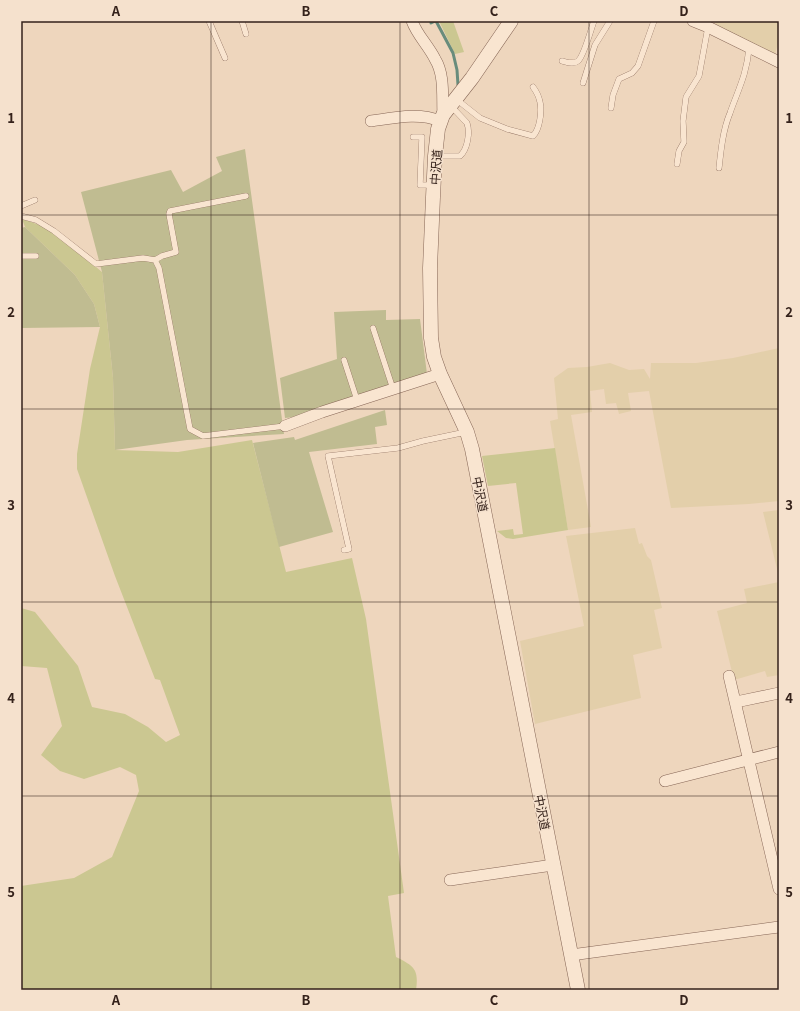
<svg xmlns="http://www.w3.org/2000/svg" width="800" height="1011" font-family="Georgia,'Noto Sans JP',serif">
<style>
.farmland{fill:#e3cfaa}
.green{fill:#cbc791}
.cemetery{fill:#c0bc91}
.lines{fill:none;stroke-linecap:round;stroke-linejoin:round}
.stream{stroke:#688c7c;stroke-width:3}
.service-casing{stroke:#866656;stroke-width:6}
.minor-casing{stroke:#866656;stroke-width:12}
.tertiary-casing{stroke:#866656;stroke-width:15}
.service{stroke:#f9e5d0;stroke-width:5.5}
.minor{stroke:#f9e5d0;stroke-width:11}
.tertiary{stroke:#f9e5d0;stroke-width:14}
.grid{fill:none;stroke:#35221b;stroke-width:1;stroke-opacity:0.55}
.labels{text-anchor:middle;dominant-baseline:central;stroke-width:3;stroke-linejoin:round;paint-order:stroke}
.street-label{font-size:12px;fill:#35221b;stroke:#f5e1cd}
.neatline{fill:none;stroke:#35221b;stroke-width:1.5}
.grid-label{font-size:13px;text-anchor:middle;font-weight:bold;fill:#35221b}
</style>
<rect width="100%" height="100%" fill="#eed6bd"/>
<!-- farmland -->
<path class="farmland" d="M716,21H779V40L775,54L753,45L715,24Z
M779,348V501L749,504L671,508L649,391L628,393L631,411L619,414L616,403L606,404L604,389L590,391L592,412L571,415L591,527L568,530L550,421L558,419L554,378L568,368L587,367L610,363L629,370L644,369L650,379L651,363H696L733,358Z
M779,510V577L763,512Z
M635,528L639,544L642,543L647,556L651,560L662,608L654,610L662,648L633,655L641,698L535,724L520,641L584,626L566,536Z
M779,582V675L767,677L765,671L734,680L717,611L747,603L744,589Z"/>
<!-- green -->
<path class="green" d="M439,21H453L464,52L455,54Z
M22,219C54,227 77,252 102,272L113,378L115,450L178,452L252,440L286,572L352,558L366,619L404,893L388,896L396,957C414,966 419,969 416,990H21V886L74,878L112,857L139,791L136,775L120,767L84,779L60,771L41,755L62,726L47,668L21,666V608L35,612L78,666L92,707L125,714L148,727L166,742L180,735L160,680L155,679L115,576L77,469V454L90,369L100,327L94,304L75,275L25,227Z
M555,448L568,530L513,539L506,538L497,531L513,529L514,535L523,534L516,483L488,486L482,456Z"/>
<!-- cemetery -->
<path class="cemetery" d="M245,149L284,434L187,440L115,450L113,378L102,272L81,192L171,170L183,192L222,171L216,157Z
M25,227L75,275L94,304L100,327L21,328V228Z
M386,310V320L420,319L427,374L294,417L285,418L280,378L337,359L334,312Z
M385,410L387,425L375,427L377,444L309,452L333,532L279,547L253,443L294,437L295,440Z"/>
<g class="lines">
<!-- stream -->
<path class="stream" d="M431,21V23L435,21
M436,21L453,53L457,70L458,85"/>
<!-- service casing -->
<g class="service-casing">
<path id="service" d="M209,21L225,58
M242,21L246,34
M562,61C567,62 573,65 578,61C584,56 591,29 594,21
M583,83L595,45L610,21
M456,99L480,118L507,129L533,136C540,129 542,111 540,102C539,97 536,91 533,87
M611,108L613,95L619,79L632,73L638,66L654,21
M413,137H422L420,185H433
M435,156H460C468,149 470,132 467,123L451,106
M677,164L679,151L684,142L683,121L686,97L699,76L708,27
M719,168C721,149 723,130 730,113C738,90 747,74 749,48
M21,206L35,200
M21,216L36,220L54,231L96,264L143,258L155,260L159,268L190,429L203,436L285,426
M21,256H36
M155,260L162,256L176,252L169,214L170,211L246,196
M373,328L393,389
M344,360L357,400
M344,550L349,549L328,456L398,448L423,441L466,432"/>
</g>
<!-- minor casing -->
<g class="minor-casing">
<path id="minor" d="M412,21C417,35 428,45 435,59C445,75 442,97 443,115
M693,21L708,27L779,62
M371,121C393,118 419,112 440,121
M285,426L322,412L440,374
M729,676L779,889
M736,702L779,693
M665,781L779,752
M450,880L553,865
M571,955L779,927"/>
</g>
<!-- tertiary casing -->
<g class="tertiary-casing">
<path id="tertiary" d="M511,21L472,78L443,115L438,129L435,156L433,197L430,268L431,338L434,357L440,374L467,432L472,449L578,990"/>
</g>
<!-- service -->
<use href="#service" class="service"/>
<!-- minor -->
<use href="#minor" class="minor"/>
<!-- tertiary -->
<use href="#tertiary" class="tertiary"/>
</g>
<!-- grid -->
<path class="grid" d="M211,21V990M400,21V990M589,21V990M21,215H779M21,409H779M21,602H779M21,796H779"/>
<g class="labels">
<!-- street labels -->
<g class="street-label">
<text transform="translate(435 167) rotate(-86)">中沢道</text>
<text transform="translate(481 494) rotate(79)">中沢道</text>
<text transform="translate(543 812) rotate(79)">中沢道</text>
</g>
</g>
<!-- border -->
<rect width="800" height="1011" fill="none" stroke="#f5e1cd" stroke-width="44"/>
<rect x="22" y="22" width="756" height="967" class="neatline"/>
<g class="grid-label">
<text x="116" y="16">A</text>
<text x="306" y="16">B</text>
<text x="494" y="16">C</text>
<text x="684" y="16">D</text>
<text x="11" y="123">1</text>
<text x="789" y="123">1</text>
<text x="11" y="317">2</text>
<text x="789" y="317">2</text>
<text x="11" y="510">3</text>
<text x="789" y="510">3</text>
<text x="11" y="703">4</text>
<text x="789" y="703">4</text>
<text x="11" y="897">5</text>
<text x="789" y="897">5</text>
<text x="116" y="1005">A</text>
<text x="306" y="1005">B</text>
<text x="494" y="1005">C</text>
<text x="684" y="1005">D</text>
</g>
</svg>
